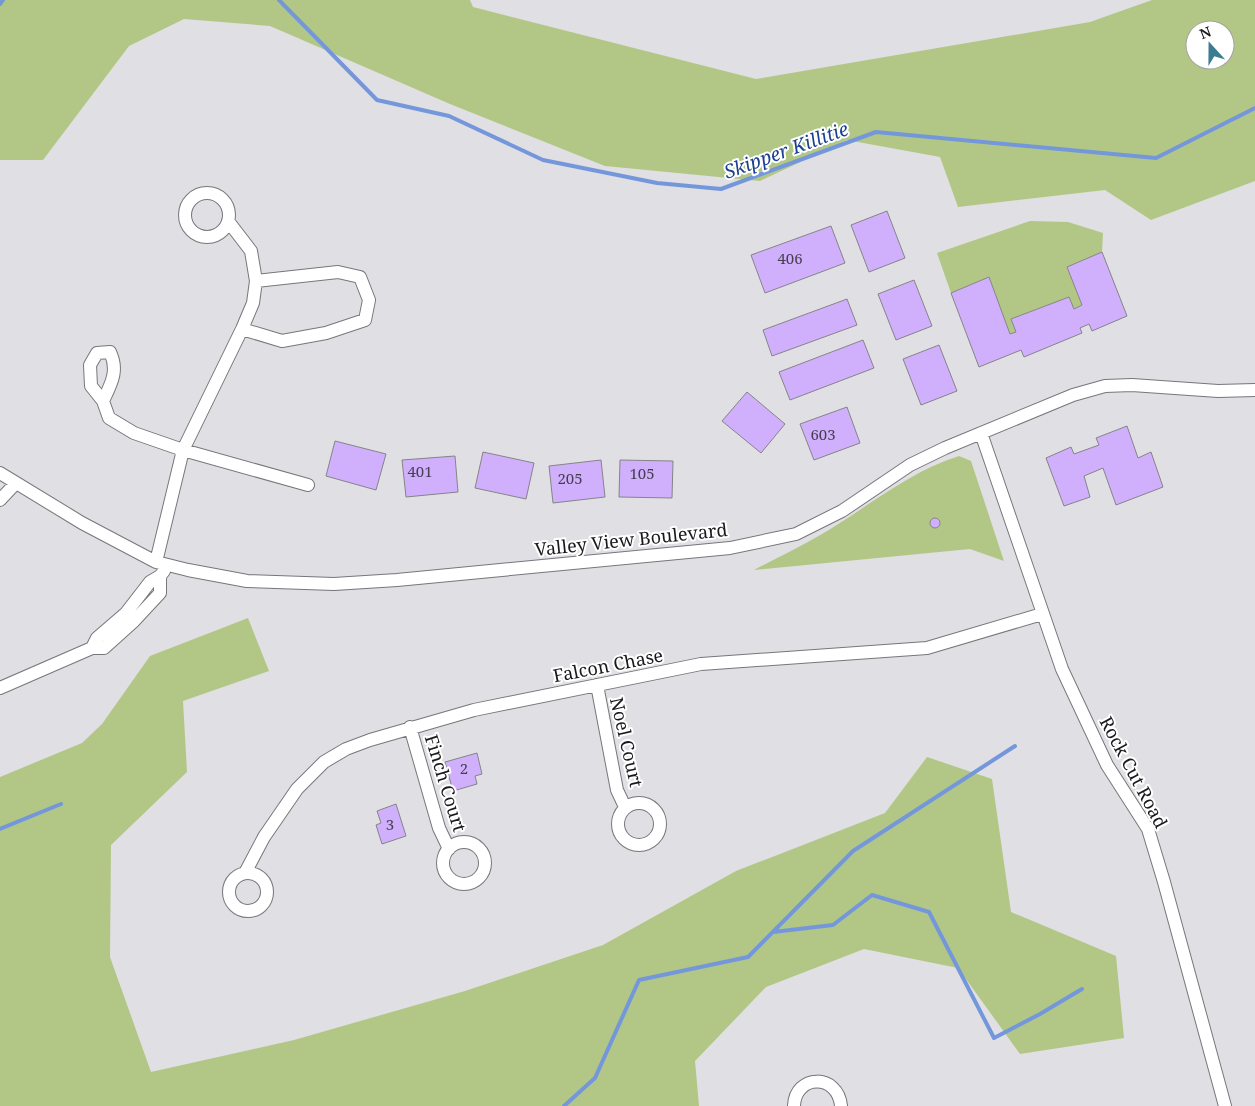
<svg xmlns="http://www.w3.org/2000/svg" width="1255" height="1106" font-family="'Noto Serif',serif">
<style>
.green{fill:#b2c786;fill-rule:evenodd}
.lines{fill:none;stroke-linecap:round;stroke-linejoin:round}
.stream{stroke:#7497dc;stroke-width:4}
.building{fill:#d0b0fc;stroke:#858487}
.minor-casing{stroke:#77767a;stroke-width:14}
.minor{stroke:#fff;stroke-width:12}
.labels{text-anchor:middle;dominant-baseline:central;stroke-width:4;stroke-linejoin:round;paint-order:stroke}
.number-label{font-size:15px;fill:#473e52}
.street-label{font-size:18px;fill:#19181a;stroke:#fff}
.water-label{font-size:19px;font-style:italic;fill:#1c4091;stroke:#fff}
</style>
<rect width="100%" height="100%" fill="#e0dfe3"/>
<!-- green -->
<path class="green" d="M0,0H470L473,7L756,79L1090,22L1152,0H1255V181L1151,220L1105,190L958,207L940,157L847,140L760,181L605,166L450,104L270,26L184,19L129,46L43,160H0ZM1195,30H1225V60H1195Z
M1030,221L1068,222L1103,233L1102,252L1067,267L1082,305L1074,309L1069,297L1011,319L1016,332L1010,334L989,277L951,293L937,253Z
M959,456L971,461L1004,561L970,549L754,570C777,558 800,547 822,534C868,507 908,472 959,456Z
M248,618L269,671L183,701L187,772L111,845L110,957L151,1072L294,1040L465,991L603,945L736,871L885,813L927,757L992,779L1011,912L1116,956L1124,1038L1020,1054L958,968L864,949L766,987L695,1061L699,1106H0V777L82,743L102,724L150,656Z"/>
<g class="lines">
<!-- stream -->
<path class="stream" d="M279,0L377,100L449,116L543,160L657,183L721,189L876,132L1156,158L1255,108
M0,4L3,0
M0,829L61,804
M773,932L833,925L872,895L929,912L994,1038L1040,1014L1082,989
M564,1106L595,1078L639,980L748,957L853,851L1015,746"/>
</g>
<!-- building -->
<path class="building" d="M887,211L905,258L869,272L851,225Z
M831,226L845,263L765,293L751,255Z
M1102,252L1127,316L1092,331L1089,324L1080,328L1082,333L1024,357L1021,350L979,367L951,293L989,277L1010,334L1016,332L1011,319L1069,297L1074,309L1082,305L1067,267Z
M914,280L932,326L896,340L878,294Z
M847,299L857,325L772,356L763,330Z
M863,340L874,368L790,400L779,372Z
M939,345L957,391L921,405L903,359Z
M747,392L785,424L761,453L722,421Z
M847,407L860,443L814,460L800,424Z
M1127,426L1138,458L1151,452L1163,487L1116,505L1103,468L1084,476L1090,497L1064,506L1046,458L1071,447L1074,454L1099,445L1096,438Z
M335,441L386,454L376,490L326,476Z
M483,452L534,463L526,499L475,488Z
M455,456L458,492L406,497L402,460Z
M601,460L605,497L553,503L549,466Z
M620,460L673,461L672,498L619,497Z
M930 523a5 5 0 1 1 10 0a5 5 0 1 1-10 0Z
M477,753L482,774L475,776L477,784L453,791L445,762Z
M396,804L406,836L382,844L376,825L381,823L377,811Z"/>
<g class="lines">
<!-- minor casing -->
<g class="minor-casing">
<path id="minor" d="M185 215a22 22 0 1 1 44 0a22 22 0 1 1-44 0Z
M242,329L282,341L326,333L365,320L369,300L360,277L338,272L256,281
M103,401C111,384 119,371 110,352L97,353L90,365L91,386L103,401L109,418L134,433L183,450L308,485
M981,433L1062,669L1107,765L1148,829L1164,882L1225,1106
M0,473L82,523L156,562L188,570L247,581L334,584L397,580L730,548L796,534L842,511L910,465L945,448L1073,395L1105,386L1132,385L1218,391L1255,390
M0,500L16,483
M156,562L183,450L242,329L253,303L256,281L251,251L228,221
M92,648L97,638L126,613L150,582L160,576L164,571
M597,685L617,790L625,807
M0,688L92,648H104L134,621L160,593V576
M410,727L439,828L449,849
M618 824a21 21 0 1 1 42 0a21 21 0 1 1-42 0Z
M443 863a21 21 0 1 1 42 0a21 21 0 1 1-42 0Z
M245,873L264,837L297,789L324,762L346,749L370,740L474,710L701,664L927,648L1042,614
M229 892a19 19 0 1 1 38 0a19 19 0 1 1-38 0Z
M794,1106C795,1074 838,1073 841,1106"/>
</g>
<!-- minor -->
<use href="#minor" class="minor"/>
</g>
<g class="labels">
<!-- number labels -->
<g class="number-label">
<text x="790" y="258">406</text>
<text x="823" y="434">603</text>
<text x="420" y="471">401</text>
<text x="642" y="473">105</text>
<text x="570" y="478">205</text>
<text x="464" y="768">2</text>
<text x="390" y="824">3</text>
</g>
<!-- street labels -->
<g class="street-label">
<text transform="translate(631 539) rotate(-6)">Valley View Boulevard</text>
<text transform="translate(608 665) rotate(-11)">Falcon Chase</text>
<text transform="translate(627 742) rotate(77)">Noel Court</text>
<text transform="translate(1134 772) rotate(62)">Rock Cut Road</text>
<text transform="translate(446 783) rotate(73)">Finch Court</text>
</g>
<!-- water labels -->
<g class="water-label">
<text transform="translate(786 150) rotate(-20)">Skipper Killitie</text>
</g>
</g>
<!-- north arrow -->
<g transform="translate(1210 45) rotate(339)"><circle r="24" fill="#ffffff" stroke="#a3a3a3"/>
<path d="M0-4L9 19L0 12L-9 19Z" fill="#3c7c90"/>
<text y="-8" font-size="14" font-weight="bold" text-anchor="middle" fill="#19181a">N</text>
</g>
</svg>
